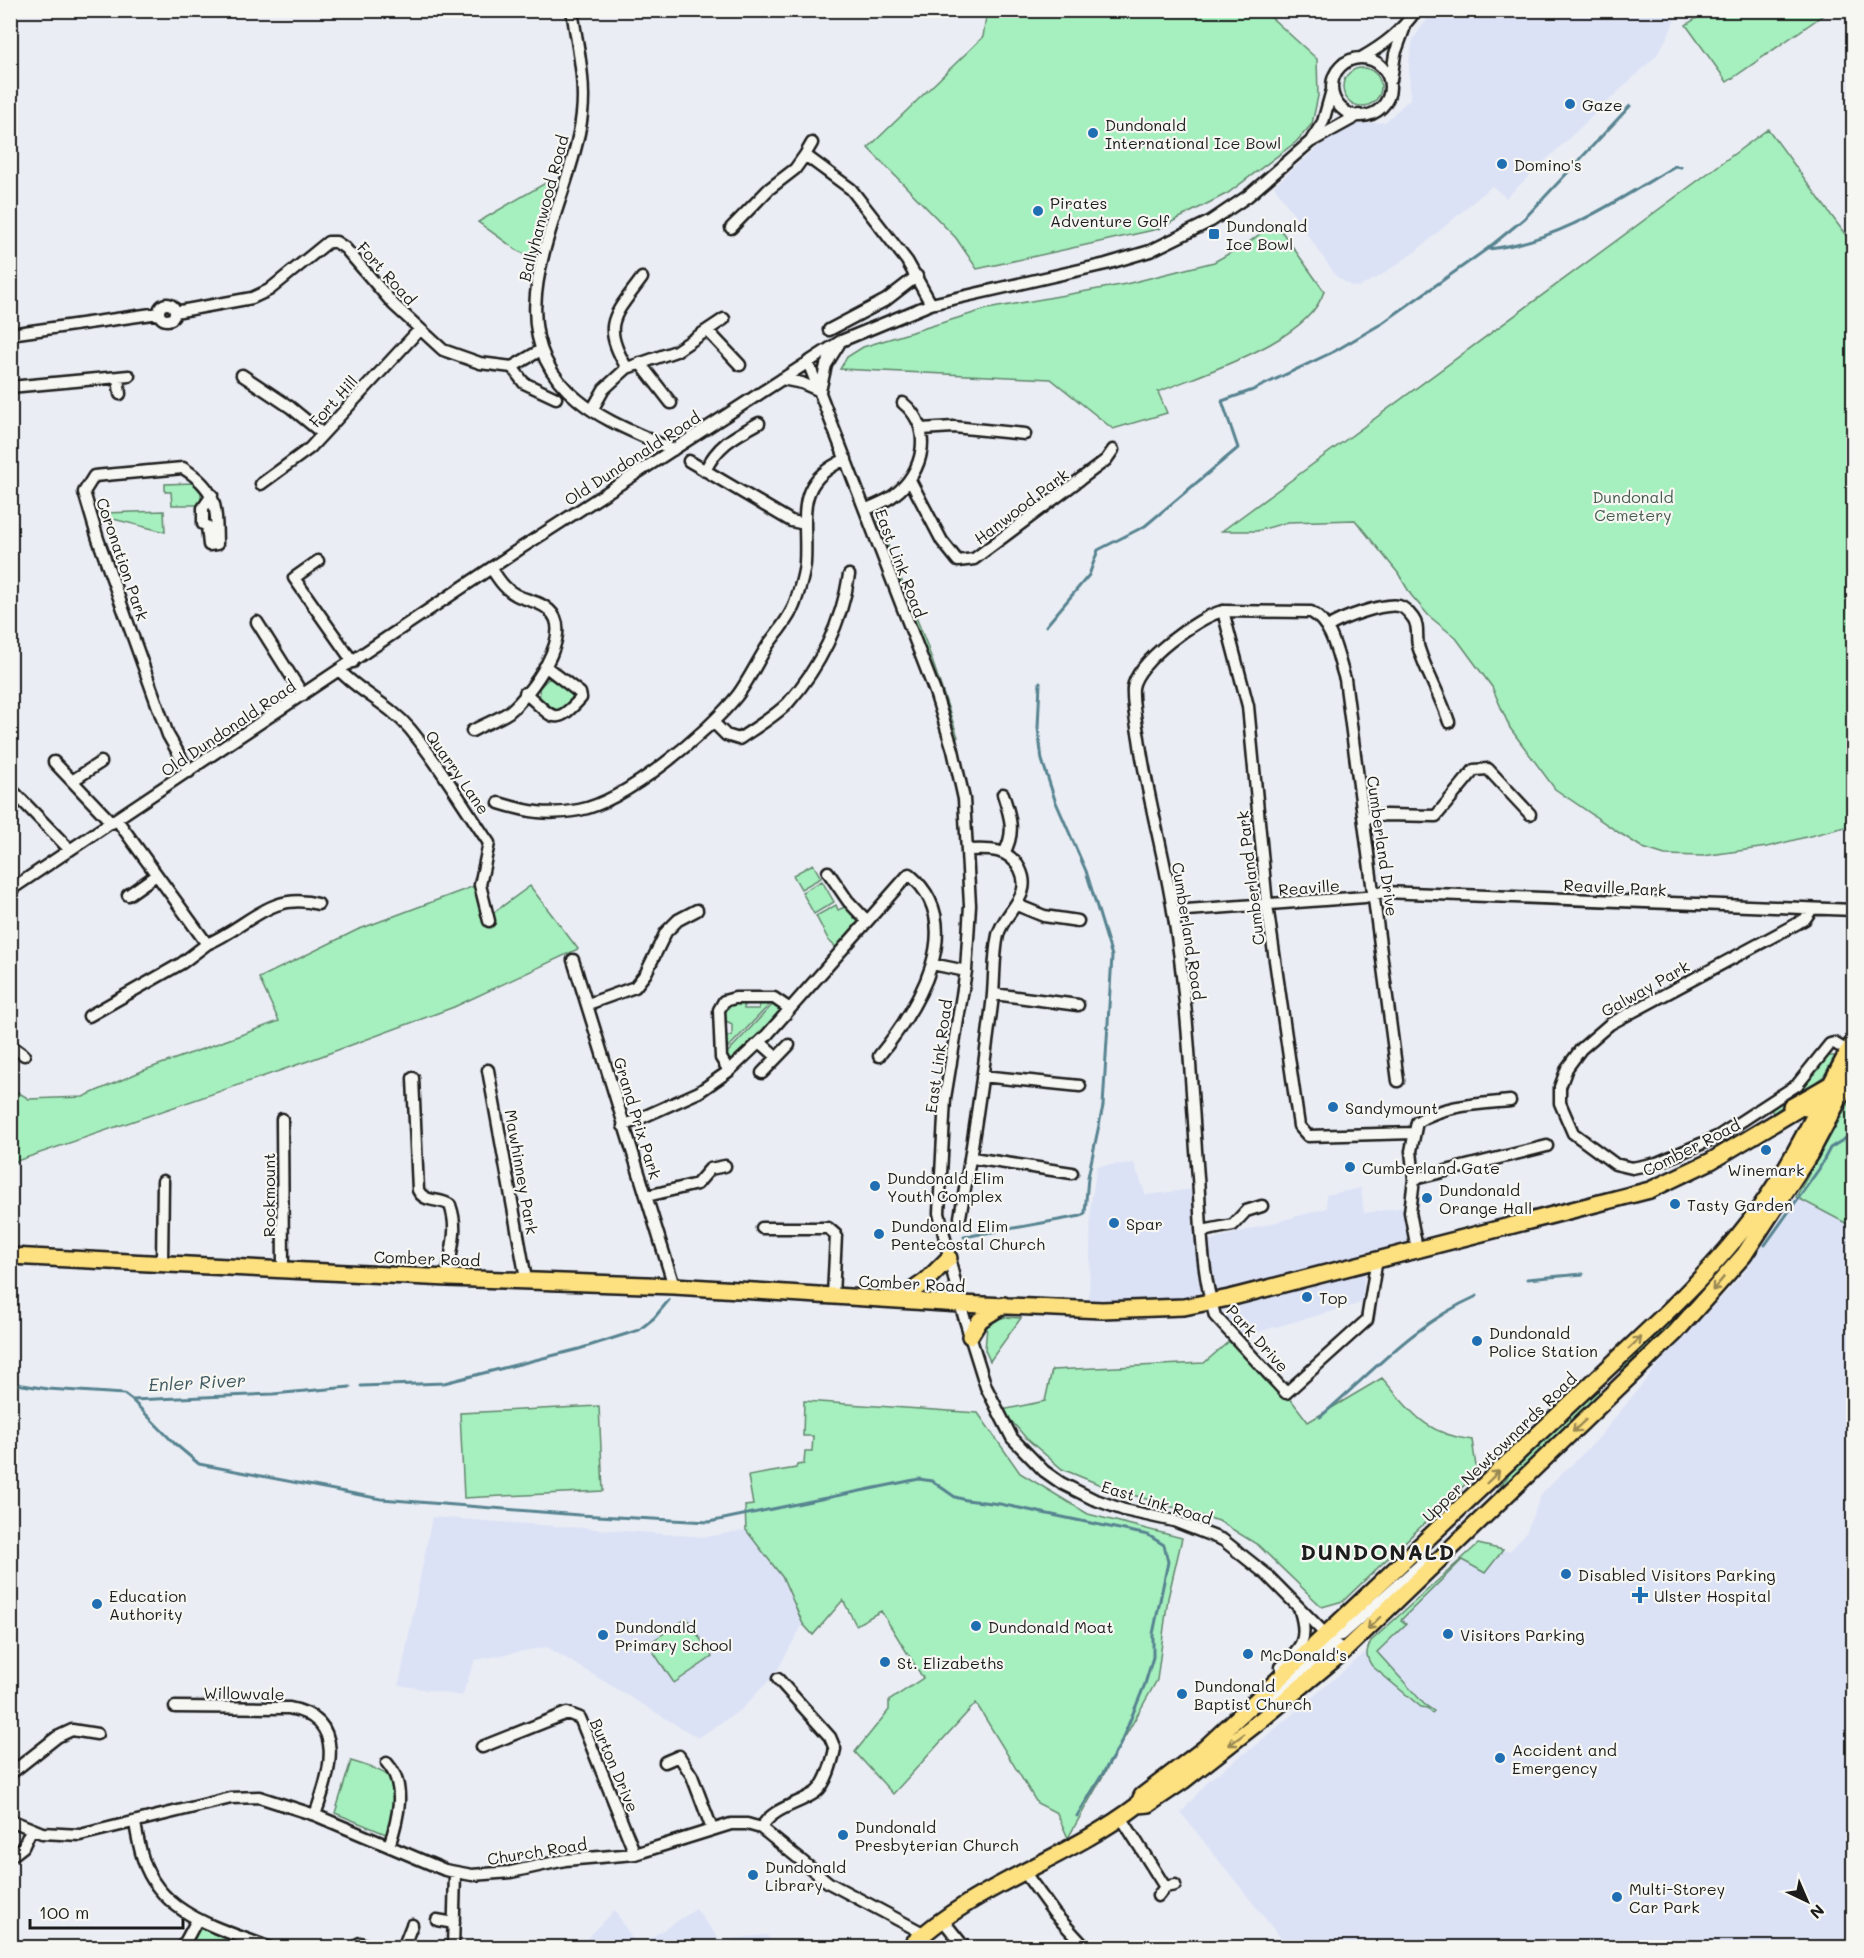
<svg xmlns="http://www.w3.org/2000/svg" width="1864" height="1958" font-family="Mali,sans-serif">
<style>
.built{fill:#dce2f6}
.green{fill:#a6efbe;stroke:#61866d;stroke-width:1.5}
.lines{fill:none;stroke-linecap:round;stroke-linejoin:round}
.stream{stroke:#578390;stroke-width:3}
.minor-casing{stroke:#1c1c1c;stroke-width:15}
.highway-casing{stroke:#1c1c1c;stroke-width:20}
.minor{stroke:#f6f6f2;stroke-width:10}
.highway{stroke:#fde080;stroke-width:15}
.oneway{stroke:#988853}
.poi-dot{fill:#1f6fb2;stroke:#f6f6f2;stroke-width:2}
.labels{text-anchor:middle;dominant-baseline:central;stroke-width:4.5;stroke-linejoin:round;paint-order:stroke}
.poi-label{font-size:16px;fill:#1c1c1c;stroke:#f6f6f2;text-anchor:start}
.street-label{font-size:16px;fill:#1c1c1c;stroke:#f6f6f2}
.park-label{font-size:16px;fill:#455b4d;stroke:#f6f6f2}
.water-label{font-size:18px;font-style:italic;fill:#3e5860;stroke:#f6f6f2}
.district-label{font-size:22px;font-weight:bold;letter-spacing:1.5px;fill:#1c1c1c;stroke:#f6f6f2}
</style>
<rect width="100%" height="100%" fill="#eaedf4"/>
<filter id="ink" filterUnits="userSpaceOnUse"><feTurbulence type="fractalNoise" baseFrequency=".0167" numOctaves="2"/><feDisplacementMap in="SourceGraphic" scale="12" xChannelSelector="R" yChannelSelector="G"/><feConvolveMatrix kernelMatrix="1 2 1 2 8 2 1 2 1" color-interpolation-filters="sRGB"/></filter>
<g filter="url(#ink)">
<!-- built -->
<path class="built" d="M1433,11H1678L1668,36L1656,56L1506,198L1492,186L1415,252L1380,276L1358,287L1351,286L1336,276L1274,186L1331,136L1348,125L1385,122L1410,99L1409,61L1413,39Z
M1134,1163L1146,1195L1192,1189L1196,1244L1327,1208L1326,1195L1361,1188L1364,1213L1406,1207L1411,1246L1190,1301L1089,1300L1091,1203L1097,1166Z
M1796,1197L1853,1227V1947H1288L1181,1813L1209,1780L1257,1744L1381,1639L1473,1551H1510L1526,1533L1542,1493L1597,1440L1656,1367L1743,1274Z
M1365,1270L1362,1303L1243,1336L1218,1309Z
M432,1517L706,1537L746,1530L783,1578L803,1624L775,1674L742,1709L698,1738L547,1647L475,1660L462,1696L399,1685Z
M696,1909L720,1940L766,1935L779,1947H579L615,1910L637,1947Z"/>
<!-- green -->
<path class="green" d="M987,11H1264L1317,59L1318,96L1312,124L1296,142L1228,193L1158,229L977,269L956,238L868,148L983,37Z
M1707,11V10L1829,11L1727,82L1686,25Z
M1343 87a19 19 0 1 1 38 0a19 19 0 1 1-38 0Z
M1768,129L1853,245V828L1845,827L1767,847L1703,856L1665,855L1643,848L1618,832L1555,789L1510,728L1492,687L1456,638L1429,616L1411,595L1398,573L1355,520L1288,522L1257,531H1222Z
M549,181L554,183L557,190L533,258L518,251L478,222Z
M1275,222L1324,291C1310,341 1203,373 1158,392L1167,413L1113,429L1051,379L840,369L847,357L863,347L987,309L1126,284L1214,262L1248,243Z
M193,483L201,492V505H172L171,492H165V484Z
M164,511L165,532L105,517L104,513Z
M878,520L927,645L958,737L956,738Z
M549,678L572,693V701L562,711H556L540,698L539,688Z
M813,864L821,878L801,889L793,875Z
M822,881L834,902L814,914L802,892Z
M477,885L485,919L530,886L578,949L454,1007L308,1061L11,1163V1088L29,1099L83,1097L142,1071L279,1021L259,978L357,930Z
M836,905L838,910L847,906L859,921L836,947L829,941L816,916Z
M733,1001L744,1003V1009H759L760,1003L772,1002L725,1051V1037L732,1035V1024L726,1021L725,1009Z
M775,1002L781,1012L730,1062L725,1055Z
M1825,1056H1835L1824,1076L1773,1113L1771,1109L1802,1086Z
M1853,1096V1227L1796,1197Z
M1731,1255L1734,1257L1686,1314L1660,1334L1622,1370H1616Z
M1005,1317L1021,1318L990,1361L985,1350L987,1326L995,1320Z
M1234,1337L1286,1393L1308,1422L1382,1378C1413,1413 1423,1433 1472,1440L1477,1473L1343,1601L1322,1607L1258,1545L1219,1521L1103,1486L1062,1469L1026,1438L1002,1410L1045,1401L1052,1370L1204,1363Z
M1598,1387L1599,1396L1487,1503L1518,1463Z
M804,1401L978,1413L1020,1473L1088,1514L1182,1538L1168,1598L1157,1680L1068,1838L1057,1813L1037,1803L976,1703L893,1794L855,1752L889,1710V1701L923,1678L881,1611L856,1625L843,1600L813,1635L803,1624L783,1578L746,1530L745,1506L753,1505L748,1476L796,1468L797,1465L804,1464L805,1451H812L813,1436H803Z
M599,1406L603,1491L464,1498L460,1413Z
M1478,1544L1503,1550L1485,1573L1462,1560L1401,1620L1406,1624L1377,1652L1424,1704L1434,1711L1432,1713L1427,1708L1421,1707L1372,1666C1365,1656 1366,1651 1371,1641Z
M687,1618L712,1657L674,1683L648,1644Z
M351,1761C363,1765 390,1772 396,1783L388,1835L335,1813Z
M201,1927L207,1928L253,1947L187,1948L195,1931Z"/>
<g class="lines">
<!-- stream -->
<path class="stream" d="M1489,249C1560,241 1616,201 1675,166L1681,167
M1046,626L1089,575L1098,550L1145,526L1238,448L1222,401L1253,390L1335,351L1381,324L1487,249L1525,218L1630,106
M964,1237L1081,1216L1085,1213L1088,1177L1103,1106L1112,956L1086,871L1055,800L1042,760L1038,728L1040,682
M1765,1245L1819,1169L1830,1148L1854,1133
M1527,1279L1583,1274
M10,1383L48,1389L124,1394L132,1400L273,1394L350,1387
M361,1386L444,1383L579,1349L639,1330L654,1318L669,1300
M132,1400L174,1443L199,1464L381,1499L579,1515L709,1522L919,1479L932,1481L955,1497L966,1500L1000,1504L1148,1535L1164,1545L1168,1562L1153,1634V1657L1145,1684L1120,1745L1077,1816
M1320,1417C1373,1372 1412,1325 1477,1296"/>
<!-- minor casing -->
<g class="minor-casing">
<path id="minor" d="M572,10C577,44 586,81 582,114C572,206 485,324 577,399C604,422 642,435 673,450
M1361,58C1384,45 1401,32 1416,10
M1332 87a29 29 0 1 1 58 0a29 29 0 1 1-58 0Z
M1391,80L1395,54L1404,29
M1312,139L1323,122L1332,90
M805,155L812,143
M731,228L769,189L795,169L805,155L851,189L907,261L931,304
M159 312a8 8 0 1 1 16 0a8 8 0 1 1-16 0Z
M175,312L252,298L269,290L328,242H336L345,248L394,305L443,350L480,363L512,367L541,350
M829,330L886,300L917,276
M708,331L740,365
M10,334L159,313
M808,362L935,692L953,750L964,799L970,905L966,971L945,1098L939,1213L960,1304L986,1387L1012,1438L1044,1471L1061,1483L1093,1499L1124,1510L1174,1521L1223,1540L1267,1575L1343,1652
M640,363L671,403
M512,367L524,383L556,398
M627,368C600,324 615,315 642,278
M242,375L290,407L323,434
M118,377L120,394
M782,379L802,383L820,391L826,365L839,344
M10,387L129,376
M592,410L604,389L627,368L676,351L724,319
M921,429L954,427L1025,434
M689,461L791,521L805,524
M705,471C717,445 735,436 759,423
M910,480L942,541L958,561L974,559L1106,460L1113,450
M261,484L310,448L420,329
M865,510C874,505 886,502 894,495C924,473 934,428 903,403
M318,561L294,578L353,662
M1223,611C1199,616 1136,662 1133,688C1132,704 1136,722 1139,738C1147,796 1164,853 1173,911C1188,999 1191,1088 1198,1177C1201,1222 1201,1271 1215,1316L1286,1393L1367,1320L1377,1258
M257,622L303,695
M1328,627C1341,618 1383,603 1399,606C1404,607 1410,614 1413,618C1420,627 1415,639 1419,649C1427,674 1441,697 1449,722
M340,671C361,693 390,705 410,729C439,764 463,805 489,843L480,885L489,921
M525,693C553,716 553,729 581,698L580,693L545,666
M713,722L726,735L739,739C755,728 774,717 788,703C820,667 842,622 849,575
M472,731C484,724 497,720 509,712C530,695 576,633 549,610C540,601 527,601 516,595C504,589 498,578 491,568
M54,762L112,823
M189,772L168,735L98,539L84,492L94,476L183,468C218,490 216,506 217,544L209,545L207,526L203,524V508L212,495
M72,781L101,762
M10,788L70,850
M1003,794C1010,816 1016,832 1004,853
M499,803C528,812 548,816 579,810C625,802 708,732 737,696C749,680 757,662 768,645C777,632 790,618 795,603C799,591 804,576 805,563C808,516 792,483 846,459
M1365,819L1385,815L1436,816L1474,770L1488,769L1530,814
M828,872L848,901L866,920
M10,890L521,548L841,341L931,304L1106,264L1150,251L1211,221L1248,196L1310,142L1359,115
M128,895L155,876
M1017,905L1044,916L1078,921
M1812,909L1805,919L1798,923L1610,1024L1581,1049L1567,1068L1560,1087V1103L1573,1133L1615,1164L1632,1168L1657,1163L1717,1137L1797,1085L1830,1044L1834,1043L1848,1051
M1173,911L1365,897L1383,892L1854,910
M207,944C248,927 270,891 318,904
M573,960L674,1286
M932,964L966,971
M994,994L1078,1005
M588,1004L635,987L646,973L666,932L678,920L697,910
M89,1016L182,963L207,944L117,820
M760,1042L777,1057
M10,1045L24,1055
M488,1070L526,1279
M729,1071L721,1058L719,1010L724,1001L735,998H774L790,1009
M762,1073L789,1045
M982,1076L1080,1086
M413,1078L418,1190C424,1203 439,1198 450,1205C460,1233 449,1251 448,1278
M1398,1081L1345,679C1337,656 1334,625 1311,612L1223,611L1248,706L1267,905L1299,1126L1308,1136L1414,1133
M282,1119L283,1270
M623,1126L699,1092L729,1071L766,1036L909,874C970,925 917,1009 879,1056
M972,1158L1072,1173
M1414,1179L1547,1146
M647,1196L697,1184L710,1169L725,1166
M960,1217C973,1146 983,1075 992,1004C995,982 993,957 998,935C1004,911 1034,897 1020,869C1009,848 989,849 969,850
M762,1228H828L836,1235L833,1296
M1202,1231L1233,1225L1246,1211L1262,1206
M1417,1249L1410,1212L1414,1179L1411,1151L1417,1122C1443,1105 1480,1104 1510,1101
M162,1264L163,1181
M1330,1637L1341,1635L1422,1563L1433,1564
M1281,1667C1301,1648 1309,1640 1300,1611
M175,1707L289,1708C349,1719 329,1775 315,1815
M1251,1707L1264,1704L1328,1648L1338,1646
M482,1747L567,1713L580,1718L635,1854
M665,1762L679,1756L692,1776L712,1829
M387,1763C407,1785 398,1820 389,1846
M10,1774L57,1737L72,1730L97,1734
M1121,1817L1165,1887
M10,1820L42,1833L80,1835L231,1798L259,1797L315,1815L445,1870L472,1875L511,1872L565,1860L635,1854L731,1824H747L761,1828L829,1883L923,1933
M135,1823C137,1835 139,1847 143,1859C161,1916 220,1928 270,1948
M761,1828C773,1807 798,1805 816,1792C827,1783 832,1762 835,1749L830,1737L778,1679
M10,1857L23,1847L31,1830
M1025,1873L1054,1913L1086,1948
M1158,1896L1165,1887L1175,1885
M942,1919L965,1948
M437,1920L454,1923
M360,1943L372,1948
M182,1948L197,1920
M403,1948L412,1925
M453,1948L455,1873"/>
</g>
<!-- highway casing -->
<g class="highway-casing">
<path id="highway" d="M1791,1107L1831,1084
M10,1256L448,1278L674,1286L960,1304L1102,1310L1184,1307L1229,1298L1650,1190L1711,1161L1801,1107L1819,1110L1830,1116
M899,1300L926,1281L949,1258
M970,1336L980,1320L1004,1305
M1138,1805L1149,1804L1183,1781L1261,1720L1343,1652L1675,1333L1744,1255L1810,1154L1854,1071
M908,1948C974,1885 1066,1860 1138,1805L1142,1796L1205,1748L1248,1708L1660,1319C1696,1284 1731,1248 1761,1206C1798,1154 1823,1096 1854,1041"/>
</g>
<!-- minor -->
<use href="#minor" class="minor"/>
<!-- highway -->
<use href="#highway" class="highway"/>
</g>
<!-- one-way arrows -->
<defs><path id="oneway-shaft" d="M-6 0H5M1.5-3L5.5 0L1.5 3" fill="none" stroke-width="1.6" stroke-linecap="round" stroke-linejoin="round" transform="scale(1.5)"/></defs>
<g class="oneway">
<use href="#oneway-shaft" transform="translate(1718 1284) rotate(130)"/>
<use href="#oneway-shaft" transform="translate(1635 1343) rotate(-43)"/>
<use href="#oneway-shaft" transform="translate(1579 1426) rotate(137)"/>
<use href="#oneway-shaft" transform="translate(1493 1477) rotate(-44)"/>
<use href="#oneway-shaft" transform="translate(1374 1623) rotate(136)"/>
<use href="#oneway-shaft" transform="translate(1236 1740) rotate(143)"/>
</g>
</g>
<!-- markers -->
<g class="poi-dot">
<circle cx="1570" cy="104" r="6"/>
<circle cx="1093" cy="133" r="6"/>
<circle cx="1502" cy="164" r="6"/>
<circle cx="1038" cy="211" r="6"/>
<rect x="1208" y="228" width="12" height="12" rx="3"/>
<circle cx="1333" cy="1107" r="6"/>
<circle cx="1766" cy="1150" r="6"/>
<circle cx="1350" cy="1167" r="6"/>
<circle cx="875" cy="1186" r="6"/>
<circle cx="1427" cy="1198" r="6"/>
<circle cx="1675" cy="1204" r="6"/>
<circle cx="1114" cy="1223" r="6"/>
<circle cx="879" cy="1234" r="6"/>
<circle cx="1307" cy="1297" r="6"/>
<circle cx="1477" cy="1341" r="6"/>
<circle cx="1566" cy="1574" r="6"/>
<path d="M1637 1586h6v6h6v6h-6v6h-6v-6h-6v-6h6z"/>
<circle cx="97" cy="1604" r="6"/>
<circle cx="976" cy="1626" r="6"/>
<circle cx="1448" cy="1634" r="6"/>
<circle cx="603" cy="1635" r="6"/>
<circle cx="1248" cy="1654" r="6"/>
<circle cx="885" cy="1662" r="6"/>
<circle cx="1182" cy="1694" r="6"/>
<circle cx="1500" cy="1758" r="6"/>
<circle cx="843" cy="1835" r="6"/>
<circle cx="753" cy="1875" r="6"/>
<circle cx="1617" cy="1897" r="6"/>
</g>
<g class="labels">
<!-- poi labels -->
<g class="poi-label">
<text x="1582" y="104">Gaze</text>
<text x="1105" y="124">Dundonald<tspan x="1105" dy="18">International Ice Bowl</tspan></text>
<text x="1514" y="164">Domino's</text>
<text x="1050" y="202">Pirates<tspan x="1050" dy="18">Adventure Golf</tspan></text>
<text x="1226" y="225">Dundonald<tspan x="1226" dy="18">Ice Bowl</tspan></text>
<text x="1345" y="1107">Sandymount</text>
<text x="1362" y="1167">Cumberland Gate</text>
<text x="1766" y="1169" text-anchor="middle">Winemark</text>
<text x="887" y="1177">Dundonald Elim<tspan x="887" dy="18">Youth Complex</tspan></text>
<text x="1439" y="1189">Dundonald<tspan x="1439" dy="18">Orange Hall</tspan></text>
<text x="1687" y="1204">Tasty Garden</text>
<text x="1126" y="1223">Spar</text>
<text x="891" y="1225">Dundonald Elim<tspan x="891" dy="18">Pentecostal Church</tspan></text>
<text x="1319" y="1297">Top</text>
<text x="1489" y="1332">Dundonald<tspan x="1489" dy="18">Police Station</tspan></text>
<text x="1578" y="1574">Disabled Visitors Parking</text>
<text x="109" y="1595">Education<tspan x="109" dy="18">Authority</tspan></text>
<text x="1654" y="1595">Ulster Hospital</text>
<text x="615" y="1626">Dundonald<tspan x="615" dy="18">Primary School</tspan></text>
<text x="988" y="1626">Dundonald Moat</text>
<text x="1460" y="1634">Visitors Parking</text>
<text x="1260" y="1654">McDonald's</text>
<text x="897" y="1662">St. Elizabeths</text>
<text x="1194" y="1685">Dundonald<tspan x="1194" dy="18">Baptist Church</tspan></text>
<text x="1512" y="1749">Accident and<tspan x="1512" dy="18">Emergency</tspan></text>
<text x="855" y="1826">Dundonald<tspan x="855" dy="18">Presbyterian Church</tspan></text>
<text x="765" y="1866">Dundonald<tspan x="765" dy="18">Library</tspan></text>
<text x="1629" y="1888">Multi-Storey<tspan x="1629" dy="18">Car Park</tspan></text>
</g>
<!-- street labels -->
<g class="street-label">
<text transform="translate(543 208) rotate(-75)">Ballyhanwood Road</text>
<text transform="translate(387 273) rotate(48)">Fort Road</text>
<text transform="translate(333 401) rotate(-48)">Fort Hill</text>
<text transform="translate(632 458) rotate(-33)">Old Dundonald Road</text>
<text transform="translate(1021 506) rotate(-37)">Hanwood Park</text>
<text transform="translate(123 559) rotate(71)">Coronation Park</text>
<text transform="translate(901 563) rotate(69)">East Link Road</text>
<text transform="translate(228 728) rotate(-34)">Old Dundonald Road</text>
<text transform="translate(458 772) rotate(55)">Quarry Lane</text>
<text transform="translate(1383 846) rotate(82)">Cumberland Drive</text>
<text transform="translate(1250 878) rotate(-97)">Cumberland Park</text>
<text transform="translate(1309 887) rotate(-4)">Reaville</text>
<text transform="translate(1615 887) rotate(3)">Reaville Park</text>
<text transform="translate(1189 931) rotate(81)">Cumberland Road</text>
<text transform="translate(1645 988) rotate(-29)">Galway Park</text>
<text transform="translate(938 1056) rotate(-82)">East Link Road</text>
<text transform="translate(638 1118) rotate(73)">Grand Prix Park</text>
<text transform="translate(1691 1147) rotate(-27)">Comber Road</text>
<text transform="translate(522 1172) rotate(80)">Mawhinney Park</text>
<text transform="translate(268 1195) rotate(-90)">Rockmount</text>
<text transform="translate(427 1258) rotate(2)">Comber Road</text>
<text transform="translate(912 1283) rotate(3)">Comber Road</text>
<text transform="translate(1258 1338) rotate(48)">Park Drive</text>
<text transform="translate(1499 1447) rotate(-44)">Upper Newtownards Road</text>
<text transform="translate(1157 1502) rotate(17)">East Link Road</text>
<text transform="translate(244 1693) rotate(1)">Willowvale</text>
<text transform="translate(615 1765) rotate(67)">Burton Drive</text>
<text transform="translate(537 1851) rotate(-9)">Church Road</text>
</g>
<!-- park labels -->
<g class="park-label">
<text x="1633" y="496">Dundonald<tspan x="1633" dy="18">Cemetery</tspan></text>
</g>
<!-- water labels -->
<g class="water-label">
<text transform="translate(197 1382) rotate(-3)">Enler River</text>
</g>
<!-- district labels -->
<g class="district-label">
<text x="1378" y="1551">DUNDONALD</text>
</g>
</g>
<!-- margin -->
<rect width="1864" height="1958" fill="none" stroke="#f6f6f2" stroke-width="36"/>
<rect x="18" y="18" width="1828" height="1922" fill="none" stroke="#1c1c1c" stroke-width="2" filter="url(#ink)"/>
<!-- north arrow -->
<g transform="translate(1807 1901) rotate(136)" stroke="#f6f6f2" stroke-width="4.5" paint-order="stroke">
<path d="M0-4.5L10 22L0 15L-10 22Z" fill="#1c1c1c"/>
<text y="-9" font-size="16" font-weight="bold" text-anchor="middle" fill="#1c1c1c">N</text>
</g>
<!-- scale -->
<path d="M30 1919v9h153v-9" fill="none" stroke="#1c1c1c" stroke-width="3"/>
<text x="39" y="1919" font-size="18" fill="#1c1c1c" stroke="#f6f6f2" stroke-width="4.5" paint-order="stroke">100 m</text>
</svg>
